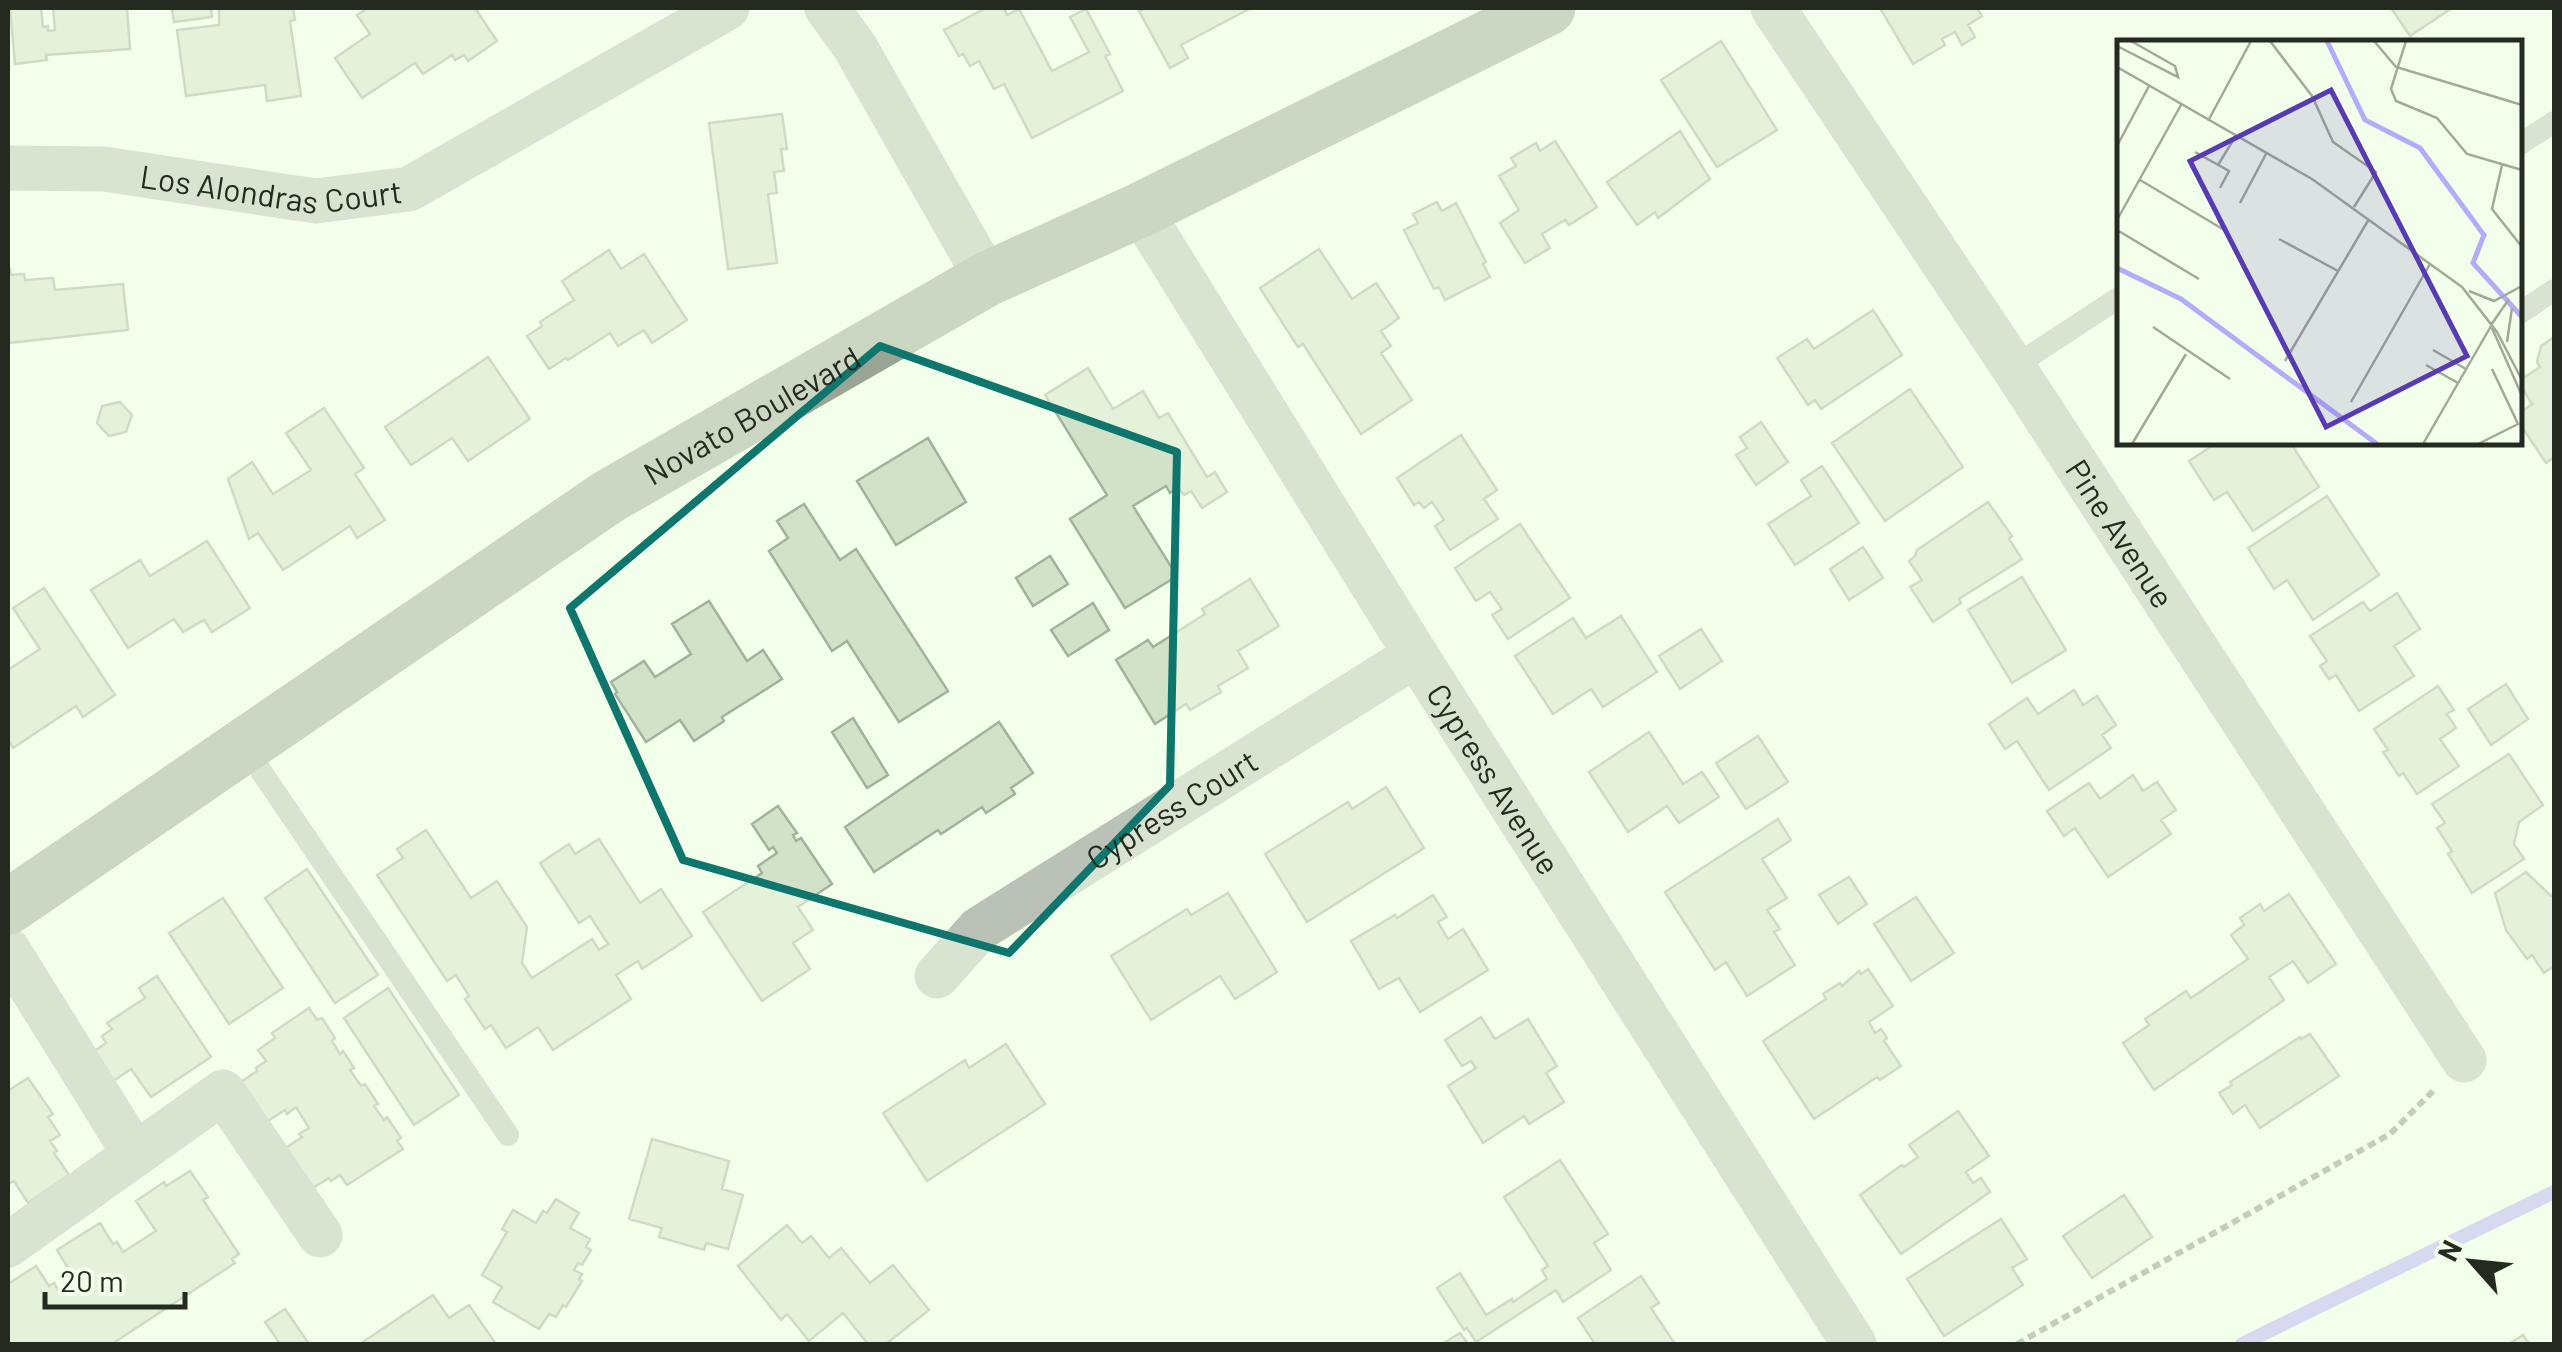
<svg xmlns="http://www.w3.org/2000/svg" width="2562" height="1352" font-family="Barlow,sans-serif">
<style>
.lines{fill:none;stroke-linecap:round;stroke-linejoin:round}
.stream{stroke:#b4acf9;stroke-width:14}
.building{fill:#d2e2c8;stroke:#a3b29a;stroke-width:2.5}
.path{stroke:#879081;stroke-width:6;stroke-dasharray:8 5;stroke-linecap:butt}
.lane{stroke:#bac1b6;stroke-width:22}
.street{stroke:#bac1b6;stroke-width:45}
.secondary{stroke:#9ba595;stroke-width:55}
.marked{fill:none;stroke:#0f766e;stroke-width:8;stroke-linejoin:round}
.labels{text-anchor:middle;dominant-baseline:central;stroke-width:10;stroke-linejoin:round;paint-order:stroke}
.street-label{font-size:32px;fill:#242a20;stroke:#f2ffea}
.inset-river{fill:none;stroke:#b4acf9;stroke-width:5}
.inset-road{fill:none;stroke:#a0aa99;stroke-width:2.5}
.view{fill:#583bb3;fill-opacity:0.15;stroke:#583bb3;stroke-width:5}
.inset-edge{fill:none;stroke:#242a20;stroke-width:5}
</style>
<rect width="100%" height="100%" fill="#f2ffea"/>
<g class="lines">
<!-- stream -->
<path class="stream" d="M2242,1344L2554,1192"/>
</g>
<!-- building -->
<path class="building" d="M10,8H41L43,27L48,26V31L55,30L53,8H127L130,49L46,55L47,60L15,64Z
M172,8H211L212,17L174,22Z
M219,8H293L295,20L290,21L301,96L267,101L265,85L186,96L177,30L219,25Z
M368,8H475L497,41L468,61L464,55L455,60L452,55L423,74L415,63L362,98L335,58L370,34L357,15Z
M986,8H1004L1007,15L1019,9L1052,71L1089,52L1070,17L1086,9L1110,54L1105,56L1123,91L1032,138L1004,84L994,89L979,61L970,66L963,54L959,56L944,30Z
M1146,8H1251L1181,45L1188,58L1170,68L1139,11Z
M1880,8H1977L1982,16L1968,25L1975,37L1962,45L1955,32L1942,39L1945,45L1913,64Z
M2391,8H2452L2410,36Z
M1721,41L1777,130L1717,167L1661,80Z
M782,114L787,149H781L784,171L774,172L777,193L768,194L777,263L728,269L709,123Z
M1680,131L1710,179L1658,218L1655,212L1637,225L1607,182Z
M1555,141L1597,207L1569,225L1565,220L1542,234L1550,248L1525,263L1500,223L1519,210L1499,176L1516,166L1511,158L1536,143L1540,151Z
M1437,202L1442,211L1456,203L1486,262L1483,264L1490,277L1445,300L1439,287L1434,289L1404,230L1418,223L1413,214Z
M1319,249L1352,299L1376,283L1399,318L1381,331L1391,346L1381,353L1412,400L1361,434L1303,344L1298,347L1260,288Z
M609,250L621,269L644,254L687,320L652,343L644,330L618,346L610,333L568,360L566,358L549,369L527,336L542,326L540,322L574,300L562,281Z
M8,269H10L11,275L24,274L25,280L53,278L55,290L123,284L128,330L8,343Z
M1873,310L1902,355L1821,409L1815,400L1808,405L1777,358L1807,339L1814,349Z
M2554,337V457L2546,463L2520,424V413L2532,404L2520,385V380L2540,367L2537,362L2541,346Z
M488,357L530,419L468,461L452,438L411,465L385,427Z
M1088,368L1113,409L1143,391L1159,418L1168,413L1207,477L1215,472L1227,492L1202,508L1191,491L1184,495L1178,487L1170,493L1166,486L1133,506L1177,576L1125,608L1070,519L1107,495L1045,395Z
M1910,389L1963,467L1885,521L1832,443Z
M120,402L132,415L126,432L109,436L97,423L102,406Z
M324,408L364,468L355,474L385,520L357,538L350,526L283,570L258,533L249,539L228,479L252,462L273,494L311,470L286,433Z
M1761,422L1788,462L1756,485L1736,455L1747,448L1740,437Z
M1461,435L1497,490L1484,499L1498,519L1450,550L1435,526L1444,520L1432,502L1424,508L1419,502L1414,505L1397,478Z
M928,438L966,502L896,545L857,481Z
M2218,442H2290L2319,487L2253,531L2227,492L2214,500L2189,461Z
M1822,466L1859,523L1795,565L1768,524L1811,496L1801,480Z
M2327,496L2379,575L2313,620L2287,580L2274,589L2248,548Z
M1988,502L2012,536L2009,539L2022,559L1959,599L1961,603L1933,622L1910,587L1922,580L1909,561L1915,556L1917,550Z
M804,504L840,560L856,549L948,691L899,722L847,641L832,651L769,551L788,538L777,521Z
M1520,524L1570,598L1508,639L1492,615L1502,609L1490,592L1476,601L1455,568Z
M207,541L250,608L212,632L204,620L183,632L174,619L128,648L91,590L140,560L150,576Z
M1863,547L1883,578L1849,600L1830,569Z
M1050,556L1068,584L1033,606L1016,578Z
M2022,577L2066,650L2012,683L1968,610Z
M1250,579L1279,626L1238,651L1248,668L1218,686L1221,692L1190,710L1186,704L1155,724L1116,660L1148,640L1153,647L1205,614L1202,609Z
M44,588L115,695L83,717L76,706L13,748L8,739V670L40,649L13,608Z
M2397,593L2420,629L2394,646L2414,676L2359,711L2336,675L2329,679L2320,666L2327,661L2310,636L2363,602L2370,611Z
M709,601L747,661L763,650L782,679L722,717L724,721L694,741L680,720L646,742L615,694L617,692L611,682L644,661L655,677L691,654L672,624Z
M1093,603L1109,630L1068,656L1051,630Z
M1621,616L1657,672L1603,707L1591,689L1553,714L1515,656L1573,618L1586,638Z
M1701,629L1722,661L1680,689L1659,656Z
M2506,684L2528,719L2491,745L2468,709Z
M2438,686L2454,710L2447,714L2456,728L2440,739L2459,766L2417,794L2403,773L2399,776L2383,752L2388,750L2374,729Z
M2074,690L2083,705L2097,696L2116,725L2102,735L2111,748L2049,790L2017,741L2005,749L1989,724L2027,698L2038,714Z
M853,718L888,775L867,788L832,732Z
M999,722L1033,773L1011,788L1015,794L986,813L982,807L941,834L938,830L874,872L845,827Z
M1649,732L1683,784L1702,772L1719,797L1679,823L1667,806L1628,832L1589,772Z
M1758,736L1788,782L1746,809L1716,763Z
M2509,754L2543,805L2519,822L2514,844L2524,859L2472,893L2448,854L2452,851L2437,828L2445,823L2432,804Z
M2133,775L2143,791L2157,782L2176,810L2161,820L2171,834L2108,877L2075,828L2064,836L2047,811L2089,783L2100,799Z
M1386,787L1424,848L1307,922L1265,854L1348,802L1352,809Z
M778,806L797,833L793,835L796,841L801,838L832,884L798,907L813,930L793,943L810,969L762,1001L703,912L762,873L758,866L777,853L773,847L769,850L752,824Z
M1778,819L1791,840L1762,859L1787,898L1767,910L1780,929L1774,932L1795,965L1747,996L1726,962L1715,970L1665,892Z
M426,830L471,898L497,881L527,927L522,963L532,978L592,939L599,950L608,944L590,916L579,923L540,863L569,844L575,854L599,839L640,903L661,889L692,936L642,969L638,961L616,975L631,999L553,1050L538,1027L506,1048L491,1025L485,1029L465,999L469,996L456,975L447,981L377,875L403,858L397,849Z
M307,869L378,975L335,1003L265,898Z
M2526,872L2551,896L2554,893V966L2544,973L2532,955L2527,959L2506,930L2495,893Z
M1849,877L1867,904L1838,924L1819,895Z
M1228,893L1277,972L1235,999L1220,976L1151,1020L1111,956L1187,909L1191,915Z
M2289,894L2336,964L2308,983L2293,961L2269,977L2284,1000L2154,1090L2123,1043L2149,1025L2145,1019L2186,991L2191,998L2248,959L2231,935L2244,925L2240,918L2260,904L2264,911Z
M1433,895L1447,917L1438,922L1448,939L1463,929L1488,970L1420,1012L1399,978L1379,989L1351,941L1395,915L1397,918Z
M1916,897L1954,953L1911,981L1874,924Z
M223,898L283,988L229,1024L169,933Z
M1868,969L1893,1006L1869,1022L1875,1033L1881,1029L1887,1038L1884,1041L1901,1066L1880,1080L1877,1077L1814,1119L1763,1041L1826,999L1823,994L1840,983L1842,986L1859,971L1861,974Z
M157,976L211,1057L151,1097L131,1069L106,1086L86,1057L106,1043L102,1036L112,1029L107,1023L145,998L139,988Z
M388,988L459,1095L414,1125L344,1018Z
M309,1008L317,1020L322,1018L335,1038L332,1041L340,1054L343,1051L354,1068L350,1070L361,1086L365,1084L378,1104L374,1106L384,1120L387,1117L401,1138L397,1141L403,1149L347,1185L340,1175L331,1181L329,1178L308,1191L281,1151L302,1137L299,1134L309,1128L296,1107L287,1114L285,1110L263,1124L238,1084L257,1071L256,1068L266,1061L258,1050L275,1038L272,1033Z
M1481,1017L1495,1039L1528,1019L1557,1066L1546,1073L1564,1102L1529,1124L1524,1116L1483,1143L1448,1086L1476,1068L1471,1061L1462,1066L1445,1040Z
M2310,1034L2339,1076L2260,1128L2245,1105L2233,1114L2219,1093L2232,1085L2230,1082L2300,1037L2301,1039Z
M1006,1044L1045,1104L927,1181L883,1113L965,1060L969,1068Z
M28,1078L53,1114L48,1117L60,1135L50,1141L57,1151L54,1153L69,1175L28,1203L14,1181L10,1183L8,1180V1091Z
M1958,1111L1989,1156L1966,1172L1973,1183L1981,1178L1990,1192L1901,1254L1860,1195L1902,1165L1904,1167L1918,1157L1909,1145Z
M652,1139L729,1161L722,1189L743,1195L728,1249L706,1243L704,1250L659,1237L662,1228L629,1219Z
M1560,1160L1608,1234L1594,1243L1611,1270L1563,1302L1556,1290L1476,1342L1467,1328L1464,1330L1437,1288L1460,1273L1486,1315L1512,1299L1513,1302L1547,1279L1542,1270L1548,1266L1504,1197Z
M190,1171L208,1197L203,1200L239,1254L232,1259L235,1263L112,1344H8V1284L36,1266L49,1286L54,1283L60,1293L74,1285L67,1275L71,1273L57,1250L100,1223L113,1244L117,1242L123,1252L156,1231L136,1201L164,1182L166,1186Z
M2124,1195L2152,1237L2092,1278L2063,1236Z
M556,1199L579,1213L570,1228L590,1239L586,1247L591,1250L582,1265L578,1263L574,1270L582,1274L579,1279L582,1281L566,1307L563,1305L556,1317L549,1314L539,1329L493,1302L502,1287L482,1275L507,1232L502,1229L513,1210L536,1223L543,1211L547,1213Z
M2001,1219L2027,1259L2012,1268L2023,1285L1944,1336L1907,1279Z
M787,1225L802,1243L811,1236L829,1258L841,1248L870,1283L893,1265L929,1310L886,1344H868L843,1313L809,1341L787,1314L781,1320L738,1266Z
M1641,1276L1659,1303L1651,1308L1675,1344H1595L1578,1318Z
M433,1295L449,1318L469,1305L496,1344H360Z
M285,1309L309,1344H280L265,1322Z
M1460,1333L1468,1344H1442Z
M2523,1335L2529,1344H2509Z"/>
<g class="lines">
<!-- path -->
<path class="path" d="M2017,1344L2390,1134L2433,1091"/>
<!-- lane -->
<path class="lane" d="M2520,144L2554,122
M2520,313L2554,290
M2013,367L2120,297
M244,746L508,1135"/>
<!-- street -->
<g class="street">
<path d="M827,8L855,47L987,279"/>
<path id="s1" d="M1773,8L2013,367L2464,1060"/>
<path id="s2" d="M8,168L104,169L316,201L409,189L727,8"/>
<path id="s3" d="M1140,210L1416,655L1854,1344"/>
<path d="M8,950L134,1153"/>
<path id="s4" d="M937,976L979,929L1416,655"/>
<path d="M8,1245L223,1092L320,1235"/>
</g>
<!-- secondary -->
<path class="secondary" id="s5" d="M8,907L608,497L987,279L1140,210L1548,8"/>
</g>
<!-- marked area -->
<path d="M0 0H2562V1352H0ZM880,346L1177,452L1170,785L1009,953L683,860L570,608Z" fill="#f2ffea" fill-opacity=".55" fill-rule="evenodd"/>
<path class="marked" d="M880,346L1177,452L1170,785L1009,953L683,860L570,608Z"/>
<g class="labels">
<!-- street labels -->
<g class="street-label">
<text stroke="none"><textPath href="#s2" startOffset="265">Los Alondras Court</textPath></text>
<text stroke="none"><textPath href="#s5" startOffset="892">Novato Boulevard</textPath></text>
<text stroke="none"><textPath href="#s1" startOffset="630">Pine Avenue</textPath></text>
<text stroke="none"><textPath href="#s3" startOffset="670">Cypress Avenue</textPath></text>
<text stroke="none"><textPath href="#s4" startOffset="290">Cypress Court</textPath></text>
</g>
</g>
<!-- overview -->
<g transform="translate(2117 40)">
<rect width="405" height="405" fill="#f2ffea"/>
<path class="inset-river" d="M210,1L248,80L303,108L367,195L356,223L405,277M0,228L64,259L260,404"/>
<path class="inset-road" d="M153,1L195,56L216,102L259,132L237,167M257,1L279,27L405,65M289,1L274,49L279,61L320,78L350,114L405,130M0,6L61,37L58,26L14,1M0,27L195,139L345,247L380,292L405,340M91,81L134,1M0,106L32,46M78,112L112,131L103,148M101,125L118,97M385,125L375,169L405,207M23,140L109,191M123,163L149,114M0,180L64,65M0,190L82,239M162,199L221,231M352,251L377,261L403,247M374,285L392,259M36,287L113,339M375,288L405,356M390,302L395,268M316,310L349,329M168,321L252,179M309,325L341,343M234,362L313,224M15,404L69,314M306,404L374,286M361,404L401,384L375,329"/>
<path class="view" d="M214,50L350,316L209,387L73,121Z"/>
<rect width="405" height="405" class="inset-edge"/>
</g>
<!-- border -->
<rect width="2562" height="1352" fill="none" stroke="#242a20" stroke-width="20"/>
<!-- north arrow -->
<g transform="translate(2472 1262) rotate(297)" stroke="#f2ffea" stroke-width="8" paint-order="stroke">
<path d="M0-8L18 38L0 25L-18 38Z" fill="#242a20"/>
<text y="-15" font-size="28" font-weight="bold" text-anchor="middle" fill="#242a20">N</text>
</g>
<!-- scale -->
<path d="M45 1292v15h140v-15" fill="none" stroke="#242a20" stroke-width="5"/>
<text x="60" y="1292" font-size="30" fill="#242a20" stroke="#f2ffea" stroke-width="8" paint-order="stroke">20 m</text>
</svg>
